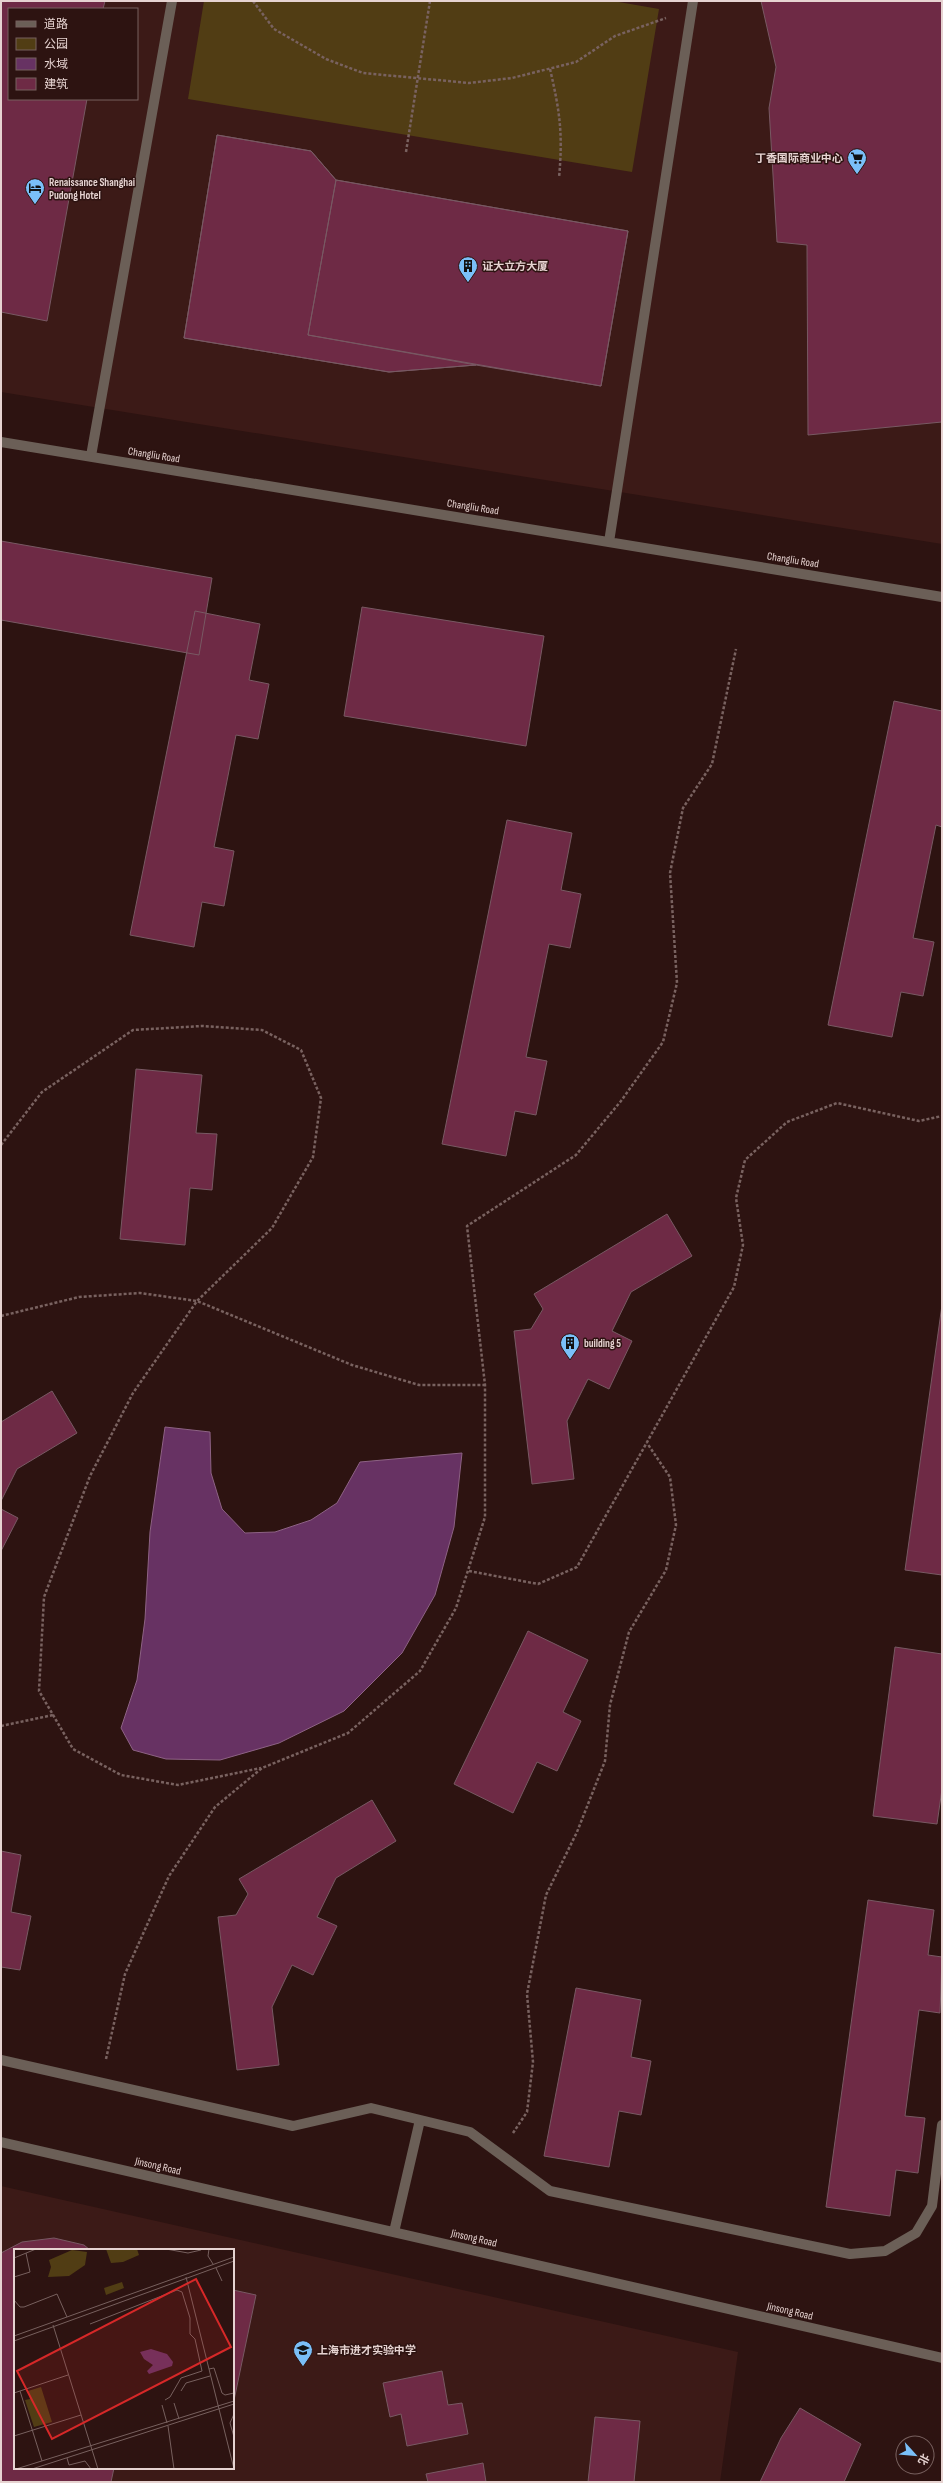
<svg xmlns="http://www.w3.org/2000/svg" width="943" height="2483" font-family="'Sofia Sans Condensed','Noto Sans SC',sans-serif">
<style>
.built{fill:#3c1a17;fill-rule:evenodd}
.green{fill:#513d14}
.water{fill:#673263;stroke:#8d6284}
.building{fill:#6e2a45;stroke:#785963}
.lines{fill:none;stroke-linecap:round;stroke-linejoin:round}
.path{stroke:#796260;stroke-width:2.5;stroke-dasharray:3 2;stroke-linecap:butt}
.minor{stroke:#6b5f57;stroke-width:10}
.labels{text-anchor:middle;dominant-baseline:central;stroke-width:3;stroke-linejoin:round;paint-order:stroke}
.poi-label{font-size:11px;font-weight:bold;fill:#e6d3d1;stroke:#2d1311;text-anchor:start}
.street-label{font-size:11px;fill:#e6d3d1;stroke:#2d1311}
.inset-road{fill:none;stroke:#77605e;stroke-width:1}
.view{fill:#d62828;fill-opacity:0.15;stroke:#d62828;stroke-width:2}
.inset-edge{fill:none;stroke:#e6d3d1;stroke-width:2}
</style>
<rect width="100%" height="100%" fill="#2d1311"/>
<!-- built -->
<path class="built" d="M1,1H942V544L1,392ZM9,9H137V99H9Z
M1,2186L738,2352L720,2482H1ZM15,2250H233V2468H15Z"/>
<!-- green -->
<path class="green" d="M204,1H613L659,9L632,172L188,99Z"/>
<!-- water -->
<path class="water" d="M165,1427L210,1432L211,1473L222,1509L245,1533L275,1532L311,1520L337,1503L360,1462L462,1453L454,1527L435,1595L402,1653L344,1711L279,1743L220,1760L166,1759L133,1750L121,1728L137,1680L145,1619L150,1532Z"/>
<!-- building -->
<path class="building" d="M1,1H105L103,9H9V99H87L47,321L1,312Z
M761,1H942V422L808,435L807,245L777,242L769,108L776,67Z
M217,135L311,151L336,180L628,231L601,386L476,365L389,372L184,338Z
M217,135L311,151L336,180L308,335L476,365L389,372L184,338Z
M336,180L628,231L601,386L308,335Z
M1,541L212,578L199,655L1,620Z
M362,607L544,636L526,746L344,716Z
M195,611L260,624L249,680L269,684L258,739L236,735L214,847L234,851L224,906L202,902L194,947L130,935Z
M894,701L942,711V827L936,825L913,938L934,942L923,996L901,992L892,1037L828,1025Z
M507,820L572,833L561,890L581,894L570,948L549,944L526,1057L547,1061L536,1115L515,1111L506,1156L442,1144Z
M136,1069L202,1075L196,1133L217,1134L212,1190L190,1188L185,1245L120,1239Z
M667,1214L692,1256L631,1292L612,1331L632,1341L609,1389L588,1379L567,1421L574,1479L532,1484L514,1331L531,1329L543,1309L534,1294Z
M942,1305V1575L905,1570Z
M52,1391L77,1433L17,1469L1,1501V1422Z
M1,1509L18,1518L1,1551Z
M528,1631L588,1660L563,1712L581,1721L557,1771L537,1762L513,1813L454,1784Z
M895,1647L942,1654V1789L937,1824L873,1816Z
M372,1800L396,1841L336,1878L317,1917L337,1926L313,1975L292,1965L272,2007L279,2065L237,2070L218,1917L236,1915L248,1894L239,1879Z
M1,1851L21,1855L11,1912L31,1916L20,1970L1,1967Z
M868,1900L934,1910L928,1955L942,1957L940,2013L919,2010L905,2116L925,2118L918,2173L896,2170L890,2216L826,2207Z
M576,1988L641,2000L631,2057L651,2061L641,2115L619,2111L609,2167L544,2156Z
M54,2238L84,2245L90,2250H15V2468H114L111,2482H1V2253L22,2242Z
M233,2290L256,2295L233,2405Z
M442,2371L448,2405L462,2403L468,2434L407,2446L401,2414L390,2417L383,2383Z
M800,2408L861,2444L844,2482H760L781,2438Z
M595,2417L640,2421L634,2482H588Z
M483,2463L486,2482H428L426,2474Z"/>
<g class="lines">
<!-- path -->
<path class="path" d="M253,1L274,29L326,59L363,73L469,83L512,78L576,62L615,36L666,18
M550,69C560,112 563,134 559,178
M406,152L430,1
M1,1145L42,1092L133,1030L202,1026L262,1030L301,1050L321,1098L313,1157L272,1228L197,1301L133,1393L90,1476L44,1597L39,1691L73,1749L121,1775L178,1785L261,1768
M1,1316L79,1297L140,1293L197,1301L352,1365L419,1385H485
M469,1571L538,1584L577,1567L734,1287L743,1245L736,1198L745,1160L787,1122L837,1103L919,1121L942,1116
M1,1726L53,1715
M106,2059L125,1974L169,1876L215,1807L262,1768L348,1733L420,1671L456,1608L485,1517V1385L467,1226L576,1155L621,1101L663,1042L677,983L670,873L683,808L712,764L736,649
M513,2133L527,2112L533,2062L527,1994L546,1895L577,1832L605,1761L610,1705L629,1632L666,1570L676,1525L670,1477L647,1443"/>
<!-- minor -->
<path class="minor" d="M1,442L942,597
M91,456L172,1
M609,542L693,1
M1,2060L293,2126L371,2108L470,2132L550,2191L850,2254L885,2251L916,2233L932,2206L942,2125
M1,2142L942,2358
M394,2232L420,2120"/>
</g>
<!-- icons -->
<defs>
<g id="supermarket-pin" transform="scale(1)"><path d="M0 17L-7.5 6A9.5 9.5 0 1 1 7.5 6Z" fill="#7abff8" stroke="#2d1311"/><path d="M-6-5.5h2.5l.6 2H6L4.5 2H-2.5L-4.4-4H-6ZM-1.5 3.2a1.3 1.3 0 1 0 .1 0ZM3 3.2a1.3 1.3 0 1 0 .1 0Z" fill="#111"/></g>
<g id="hotel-pin" transform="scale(1)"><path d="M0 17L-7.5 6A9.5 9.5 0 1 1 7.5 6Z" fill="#7abff8" stroke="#2d1311"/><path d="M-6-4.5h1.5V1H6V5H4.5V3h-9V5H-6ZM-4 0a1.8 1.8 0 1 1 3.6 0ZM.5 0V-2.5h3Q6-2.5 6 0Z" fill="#111"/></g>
<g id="building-pin" transform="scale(1)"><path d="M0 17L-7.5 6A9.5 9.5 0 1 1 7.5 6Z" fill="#7abff8" stroke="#2d1311"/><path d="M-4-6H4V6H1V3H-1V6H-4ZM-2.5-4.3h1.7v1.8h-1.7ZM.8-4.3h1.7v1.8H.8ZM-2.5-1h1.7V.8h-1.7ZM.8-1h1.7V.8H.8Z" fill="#111"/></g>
<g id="school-pin" transform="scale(1)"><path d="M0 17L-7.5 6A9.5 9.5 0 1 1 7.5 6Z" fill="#7abff8" stroke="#2d1311"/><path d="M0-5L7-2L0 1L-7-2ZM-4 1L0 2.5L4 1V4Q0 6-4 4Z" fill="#111"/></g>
</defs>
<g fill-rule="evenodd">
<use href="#supermarket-pin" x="857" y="158"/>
<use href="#hotel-pin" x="35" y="188"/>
<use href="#building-pin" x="468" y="266"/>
<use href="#building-pin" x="570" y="1343"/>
<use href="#school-pin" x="303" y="2350"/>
</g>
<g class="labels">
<!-- poi labels -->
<g class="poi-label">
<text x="843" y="158" text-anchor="end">丁香国际商业中心</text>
<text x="49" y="182">Renaissance Shanghai<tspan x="49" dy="13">Pudong Hotel</tspan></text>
<text x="482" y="266">证大立方大厦</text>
<text x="584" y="1343">building 5</text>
<text x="317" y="2350">上海市进才实验中学</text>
</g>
<!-- street labels -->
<g class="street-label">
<text transform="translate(154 455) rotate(9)">Changliu Road</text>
<text transform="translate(473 507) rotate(9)">Changliu Road</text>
<text transform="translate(793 560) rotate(9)">Changliu Road</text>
<text transform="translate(158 2166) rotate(13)">Jinsong Road</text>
<text transform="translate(474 2238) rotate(13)">Jinsong Road</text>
<text transform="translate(790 2311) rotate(13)">Jinsong Road</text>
</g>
</g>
<!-- overview -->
<g transform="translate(14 2249)">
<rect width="220" height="220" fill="#2d1311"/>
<path d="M92,0H123L125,6L109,13L97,14ZM58,1L73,3L71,16L55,27L34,28L37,18L35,11ZM108,33L110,39L92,46L90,39ZM27,138L38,173L20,178L11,151L16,150L14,142Z" fill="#513d14"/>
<path d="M137,100L153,105L159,113L158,117L135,125L133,122L139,116L130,110L126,103Z" fill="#673263"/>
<path class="inset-road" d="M152,0L174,4L187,1M195,0L194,7L199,15M0,9L22,0M202,19L208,32M0,28L16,23L12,4M172,28L220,220M0,51L6,58H10L43,45L53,68M76,75L163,41L168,43L176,69V85L181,90L188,122L167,129L156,148L151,151M39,76L84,220M0,87L220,8M0,92L220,12M195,120L200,119L208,144L211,146L220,144M6,142L28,212M167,142L172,134L196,127M0,144L54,126M160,154L165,170M148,156L153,174M220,165L216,174L220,188M154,177L160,220M0,187L67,166M53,209L55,216L71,212L77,220M2,220L220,152M18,220L220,155"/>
<path class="view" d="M182,30L217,98L38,190L3,122Z"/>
<rect width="220" height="220" class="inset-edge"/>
</g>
<!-- border -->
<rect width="943" height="2483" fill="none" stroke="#e6d3d1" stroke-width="4"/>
<!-- legend -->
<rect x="8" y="8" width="130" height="92" fill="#2d1311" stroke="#77605e"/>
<rect x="16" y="21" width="20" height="6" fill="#6b5f57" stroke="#77605e"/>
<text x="44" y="28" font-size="12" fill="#e6d3d1">道路</text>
<rect x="16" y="38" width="20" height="12" fill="#513d14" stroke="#77605e"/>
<text x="44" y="48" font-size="12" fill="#e6d3d1">公园</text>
<rect x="16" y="58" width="20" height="12" fill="#673263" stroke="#77605e"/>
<text x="44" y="68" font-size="12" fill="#e6d3d1">水域</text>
<rect x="16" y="78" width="20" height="12" fill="#6e2a45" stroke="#77605e"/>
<text x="44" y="88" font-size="12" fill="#e6d3d1">建筑</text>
<!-- north arrow -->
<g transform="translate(915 2455) rotate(117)"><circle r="19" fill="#2d1311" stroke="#77605e"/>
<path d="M0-3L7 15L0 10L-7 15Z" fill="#7abff8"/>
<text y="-6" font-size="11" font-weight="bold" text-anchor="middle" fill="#e6d3d1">北</text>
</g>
</svg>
